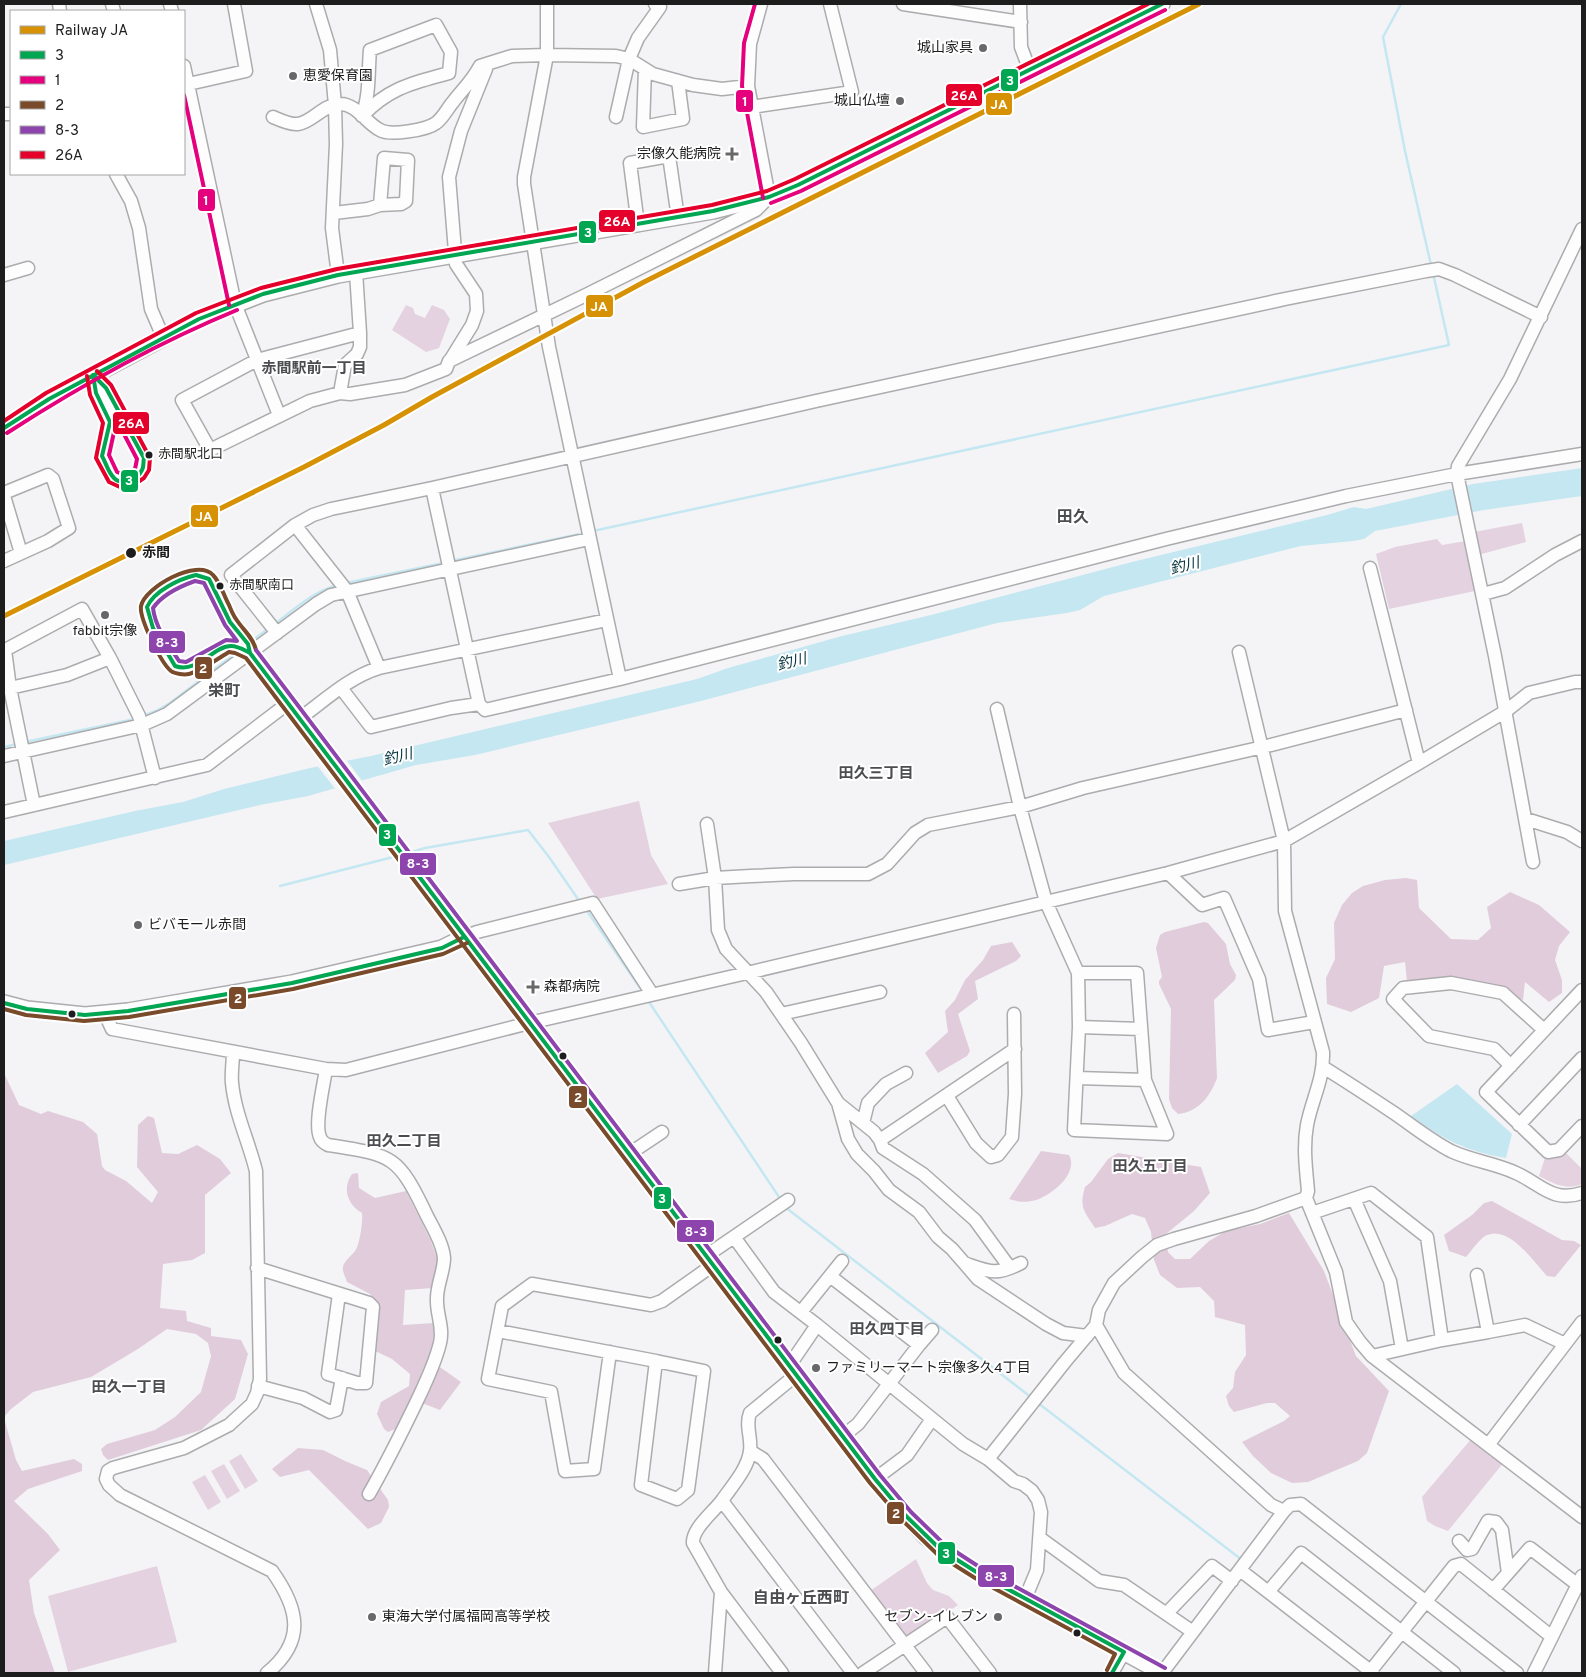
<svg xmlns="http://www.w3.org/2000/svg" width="1586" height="1677" font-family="Overpass,'Noto Sans JP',sans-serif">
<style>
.green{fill:#e5d2e1}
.forest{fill:#e1ccdc}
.water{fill:#c4e7f1}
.pier{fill:#f4f4f6}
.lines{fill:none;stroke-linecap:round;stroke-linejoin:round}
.stream{stroke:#c4e7f1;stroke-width:2.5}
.minor-casing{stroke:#acacae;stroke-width:15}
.major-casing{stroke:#acacae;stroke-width:18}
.minor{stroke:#fdfdfe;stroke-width:12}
.major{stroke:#fdfdfe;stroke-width:15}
.bus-1-casing{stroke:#fff;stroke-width:8}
.bus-2-casing{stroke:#fff;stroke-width:8}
.bus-3-casing{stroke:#fff;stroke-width:8}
.bus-4-casing{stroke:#fff;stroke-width:8}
.bus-5-casing{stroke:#fff;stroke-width:8}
.bus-1{stroke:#00a651;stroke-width:4}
.bus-2{stroke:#e5007d;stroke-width:4}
.bus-3{stroke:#7a4b2a;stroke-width:4}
.bus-4{stroke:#8e44ad;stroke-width:4}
.bus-5{stroke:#e4002b;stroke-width:4}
.rail-1-casing{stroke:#fff;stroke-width:9}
.rail-1{stroke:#d69104;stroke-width:5}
.poi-dot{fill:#68686a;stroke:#fff;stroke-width:2}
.bus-dot{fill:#1d1d1e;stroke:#fff;stroke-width:2}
.labels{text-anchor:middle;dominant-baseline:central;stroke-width:4;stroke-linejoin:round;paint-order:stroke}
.bus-label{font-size:13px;fill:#1d1d1e;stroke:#fff;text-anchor:start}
.poi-label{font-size:14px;fill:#1d1d1e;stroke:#fff;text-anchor:start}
.stop-label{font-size:14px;font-weight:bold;fill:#1d1d1e;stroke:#fff;text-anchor:start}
.neighbourhood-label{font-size:15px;font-weight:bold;fill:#4c4d50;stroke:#fff}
.water-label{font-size:15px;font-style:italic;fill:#00323c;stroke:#fff}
.quarter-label{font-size:16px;font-weight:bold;fill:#4c4d50;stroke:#fff}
.line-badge{stroke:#fff;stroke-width:2}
.badge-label{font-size:14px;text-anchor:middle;font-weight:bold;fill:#fff}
</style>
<rect width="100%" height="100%" fill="#f4f4f6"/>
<!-- green -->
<path class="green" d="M406,305L413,308L415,314L425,318L432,305L444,310L450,319L439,348L426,352L392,330Z
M1522,523L1526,542L1478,555L1474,532Z
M1437,539L1442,545L1466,541L1475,591L1389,609L1376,554L1395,547Z
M639,801L651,855L668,884L597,899L548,823Z
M1566,1153L1582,1169V1184C1567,1191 1552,1183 1539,1176L1545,1158L1559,1157Z
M1472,1438L1504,1462L1448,1531L1435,1526L1427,1521L1422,1497Z
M241,1454L258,1481L245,1489L229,1461Z
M224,1464L240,1491L227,1499L211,1471Z
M205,1475L221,1502L208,1510L192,1482Z
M916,1559L927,1583L933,1590L949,1596L958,1605L907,1639L870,1591Z
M157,1566L177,1642L68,1672L48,1596Z"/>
<!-- forest -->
<path class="forest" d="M1406,878L1417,880L1419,908L1451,939L1478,940L1491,928L1487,907L1510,892L1539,905L1570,932L1559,946L1555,960L1562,980V993L1549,1002L1525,982L1523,1000L1446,977L1407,982L1405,962L1384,966L1379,998L1351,1012L1327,1004L1326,978L1335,959L1334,923L1342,905L1352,893L1363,886L1385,880Z
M1204,922L1208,923L1226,944L1230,964L1236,975L1235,980L1214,1000L1217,1078C1210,1097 1198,1112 1178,1114L1172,1108L1169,1099L1171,1009L1159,984V981L1162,977L1156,948L1160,935L1165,932Z
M1012,942L1021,956L1016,961L975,981L978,999L958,1014L970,1051L967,1056L938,1073L925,1053L948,1032L945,1011L955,1000L965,980L983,960L991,946Z
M4,1073L19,1105L41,1114L48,1111L83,1122L97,1134L102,1166L105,1170L126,1181L152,1203L158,1192L137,1167L138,1125L148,1116L154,1118L162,1153L178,1154L197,1145L220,1159L231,1173L205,1195V1253L192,1260L163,1264L160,1308L186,1311L187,1321L211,1328V1336L241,1340L248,1354L235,1399L201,1430L108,1460L103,1455L101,1449L107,1444L155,1430L175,1417L201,1392L211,1356L208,1343L196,1334L167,1329L138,1349L91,1377L33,1392L11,1409L4,1417Z
M1041,1151L1069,1155C1079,1174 1051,1195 1036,1200C1026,1203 1018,1202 1009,1199Z
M1118,1153L1201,1167L1210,1193L1194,1211L1166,1234L1168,1252L1175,1259H1190L1209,1241L1226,1231L1260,1224L1289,1213L1324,1271L1356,1356L1389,1391L1367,1453L1358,1461L1308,1482L1292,1483L1271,1473L1253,1456L1242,1442L1284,1421L1290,1416L1275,1403H1267L1234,1412L1229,1406L1226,1396L1233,1388L1235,1372L1246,1355L1245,1325L1215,1317L1214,1301L1200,1287L1177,1288L1160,1275L1154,1260L1151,1232L1145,1218L1132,1214L1105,1226L1095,1228C1084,1211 1079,1208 1085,1187L1091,1182L1108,1159Z
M358,1173L359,1188L375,1198L406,1191L430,1239L439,1263L433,1288L405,1290L403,1325L434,1323L435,1331L430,1360L461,1382L440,1410L414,1400L398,1428L388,1432L384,1429L377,1414L381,1402L409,1386L410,1374L392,1359L373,1350L377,1305L370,1294L347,1282C346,1278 342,1272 343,1267C344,1261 351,1256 355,1251C360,1244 363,1221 362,1213C347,1204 342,1188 352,1174Z
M1492,1201L1562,1240L1574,1241L1581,1245L1555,1277L1547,1276C1534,1262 1508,1223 1485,1236C1478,1241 1472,1250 1466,1257L1449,1251L1444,1235L1472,1215L1484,1203Z
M4,1418L16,1460L22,1471L74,1459L82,1464V1471L28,1489L14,1501L48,1534L60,1550L29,1580L34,1613L55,1673H4Z
M298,1448L323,1450L345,1461L367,1470L388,1500L389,1507L381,1523L368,1529L309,1470L280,1477L272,1469Z"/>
<!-- water -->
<path class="water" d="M1582,468V496L1484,510L1375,531L1364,539L1353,541L1301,546L1104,596L1080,610L1067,613L997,623L697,702L475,755L416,765L308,796L260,805L4,865V841L135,811L183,802L224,789L310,768L371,756L697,679L728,668L842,636L931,615L1132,562L1327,515L1354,507L1366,509L1473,484Z
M1457,1084L1512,1134L1506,1158C1468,1152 1442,1139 1411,1116Z"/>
<!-- pier -->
<path class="pier" d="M345,758L363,782L336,790L316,764Z"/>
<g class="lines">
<!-- stream -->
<path class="stream" d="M1401,4L1383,37L1405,151L1431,265
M593,531L1449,345L1433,273
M451,561L585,533
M346,583L443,563
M275,624C294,609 314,591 338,585
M142,716L156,711L170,703L269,628
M25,742L135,719
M4,747L17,744
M405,854L425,848L528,830L549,857L580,902
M280,886L397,856
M585,908L643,992
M647,999L781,1200
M785,1207L1032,1398
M1038,1403L1242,1560"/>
<!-- minor casing -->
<g class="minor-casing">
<path id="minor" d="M59,4L60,11
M112,4L114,11
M170,4L172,11
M316,4L330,50L335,105L336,144L332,228L338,275
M547,4V55L524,177V184L549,347L620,679
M903,4L1021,22
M1020,4L1021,47L1030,71
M436,25L451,52L449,73C413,83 390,87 362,116C370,95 368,72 370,50Z
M184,66L235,304L279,415
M645,69L643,127L683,119L678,81
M184,85L246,71L234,4
M751,107L852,92L830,4
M4,114H11
M273,117C280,120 290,125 298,124C312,122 323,105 339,104C356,103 367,124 380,130C390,136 427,130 436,123C443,118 447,109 453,102C463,89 472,81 480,66L512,56L547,55L616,56L629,59L653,74L693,85L722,89L748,86
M616,117L629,59L638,38L660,7L655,4
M384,158L408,160L406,201L401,204L380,205Z
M116,174L131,201L139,228L151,309L163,337
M334,213L368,209L380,205
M638,225L630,163L669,156L678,218
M4,275L28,268
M360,333L257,360L182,400L210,450L310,401L340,393L350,394L405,385L446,369L449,361L588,294L756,210L769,197L748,86L750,44L761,4
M451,359L472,325L477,311L476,294L456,264L449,177L461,131L486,69
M340,393L345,365L357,354L360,347V333L356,272
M432,488L479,704L485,710L620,679L1166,539L1346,496L1457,474L1582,454
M4,493L48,475L53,479L69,528L48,541L4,561
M4,496L21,553
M295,525L347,591L379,668
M1370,568L1419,763
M1483,594L1505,588L1555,555L1582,541
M277,633L231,575L295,525L313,515L331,509L432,488L816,401L1285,299L1426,271L1439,269L1455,275L1541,317
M1239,652L1284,841L1285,911L1323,1052C1324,1079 1312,1099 1307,1125C1303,1147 1306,1169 1308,1191L1306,1198L1336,1272L1346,1322L1360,1342L1372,1356L1582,1517
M250,653L464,937L477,932L593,903L652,994
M10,688L67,675L110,658
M341,688L371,727L451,708L479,704
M997,709L1020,807L1046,902L1078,973
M299,719C324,701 349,677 379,668L607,620
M4,756L142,725L167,714L316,604L331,595L589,539
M34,805L10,688L5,650L82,609L110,658L139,716L155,778
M4,812L207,765L287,704
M1526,819L1567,832L1582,841
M707,824L715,878L718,930L726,949L766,992L801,1043L838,1103L874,1132L880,1140L1015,1049
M1533,862L1495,656L1457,474L1458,466L1510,379L1582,229
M1168,873L1202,905L1224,898L1259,979L1268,1030L1314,1022
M679,884L715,878L751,876L794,874H868L887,864L915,833L928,825L1020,807L1083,788L1263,747L1406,710
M1078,973H1137L1145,1080L1167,1134L1074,1130L1079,1027Z
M1582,990L1486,1092L1548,1152L1559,1150L1582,1126
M105,1014L112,1029L326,1069L346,1070L529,1023L747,973L1168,873L1284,841L1419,763L1506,711L1529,693L1575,682H1582
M781,1014L880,992
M1079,1027L1141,1029
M233,1052C233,1062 231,1073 232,1083C235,1114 249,1142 256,1171L260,1379L257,1393L252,1404L229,1425L184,1448L113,1468L108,1471L106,1479L109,1485L120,1495L272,1571C299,1609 306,1641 267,1673
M1511,1066L1494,1049L1429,1036L1393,999L1403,988L1451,983L1503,993L1544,1030
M1323,1067C1347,1082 1370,1097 1394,1113C1413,1126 1430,1140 1451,1151C1472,1161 1495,1163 1516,1173C1541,1184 1552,1203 1582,1193
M326,1069C324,1084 314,1124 320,1137C321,1141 324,1143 328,1145C393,1155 398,1155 427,1216C433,1228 443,1244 444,1258C444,1271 437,1285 437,1298C436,1314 444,1327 440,1343C435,1364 425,1384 416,1403C401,1434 386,1464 369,1494
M1077,1078L1145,1080
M947,1096L976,1143L991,1157L998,1155L1012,1137L1015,1094L1014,1014
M838,1103L848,1139L857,1154L874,1171L889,1190L919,1212L938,1237L952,1249L978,1279L1046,1324L1063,1333L1087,1336
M863,1123L868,1103L886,1084L906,1073
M1519,1125L1582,1058
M880,1140L883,1148L923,1174L975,1220L1010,1268
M629,1154L662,1132
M1354,1199L1390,1281L1402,1349
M1312,1213L1371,1193L1427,1237L1442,1340L1372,1356
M734,1237L774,1292L817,1325L963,1444L988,1459L1014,1481L1023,1484L1032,1491L1038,1500L1041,1512L1037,1570L1025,1599
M706,1256L788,1200
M964,1263C990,1272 996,1276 1021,1263
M257,1268L369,1303L373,1307L366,1383H357L328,1374L339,1294
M830,1276L919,1345L858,1424L843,1436
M801,1312L842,1261
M1096,1325L1124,1373L1271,1505L1284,1511
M498,1331L656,1361L641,1485L677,1499L688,1490L704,1371L656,1361
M1488,1332L1525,1325L1565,1344
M1442,1340L1488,1332L1477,1275
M919,1345L932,1330
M610,1352L594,1469L565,1471L551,1392L488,1379L502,1306L532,1284L651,1305L662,1301L713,1265
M789,1366L817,1325
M258,1386L303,1398L330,1412L336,1410L342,1378
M1488,1445L1582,1322
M750,1451L763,1459L926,1673
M988,1459L1064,1363L1096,1325L1099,1310L1114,1283L1142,1257L1157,1245L1174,1239L1256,1216L1306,1198
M875,1479L907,1455L932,1419
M722,1501L853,1673
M1040,1538L1099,1581L1124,1585L1193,1632
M1459,1541L1467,1550L1472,1549L1488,1521L1496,1522L1502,1530L1508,1573
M1240,1570L1373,1673
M1493,1590L1530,1548L1578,1585
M1269,1591L1301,1553L1454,1673
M1167,1613L1212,1566L1232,1581
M715,1673L721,1592
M782,1673L721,1592L693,1543C692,1528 715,1511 723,1499C733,1485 748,1468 750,1451C752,1438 745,1426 750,1413L796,1375
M863,1673L947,1617L990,1673
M1112,1673L1124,1652
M1162,1673L1284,1511L1290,1505L1301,1504L1517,1673
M1369,1673L1454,1566L1461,1564L1552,1637
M1534,1673L1582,1576"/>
</g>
<!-- major casing -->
<g class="major-casing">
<path id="major" d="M93,375L106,388L144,458C143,462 144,466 142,470C137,479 123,486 114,478C109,473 106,463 102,456L110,422L96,393Z
M4,428L49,399L199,319L263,294L338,275L713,211L769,197L798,185L1162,4
M4,1003L27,1009L85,1015L128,1011L292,983L442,948L464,937L875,1479L906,1516L926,1537L957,1560L978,1573L1162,1673"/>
</g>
<!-- minor -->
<use href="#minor" class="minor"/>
<!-- major -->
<use href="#major" class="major"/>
<!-- bus-1 casing -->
<g class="bus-1-casing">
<path id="bus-1" d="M93,375L106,388L144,458C143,462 144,467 142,470C137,480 122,486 114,478C108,472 106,463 102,456L110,422L96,393Z
M4,428L49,399L199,319L263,294L338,275L713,211L769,197L798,185L1162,4
M196,575L209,579L230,622L248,644L250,653C244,650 238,646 231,646C213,646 198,674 175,666L153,628L147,607C154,591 179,579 196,575Z
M250,653L875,1479L906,1516L940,1549L978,1573L1124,1652L1112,1673
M4,1003L27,1009L85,1015L128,1011L292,983L442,948L464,937"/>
</g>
<!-- bus-2 casing -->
<g class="bus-2-casing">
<path id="bus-2" d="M755,4L744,43L742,86L763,198
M184,95L229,305
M771,203L801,191L1165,10
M114,415L137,459L135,469L125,475L117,472L109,455L116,423Z
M7,433C80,386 157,343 237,310"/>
</g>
<!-- bus-3 casing -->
<g class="bus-3-casing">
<path id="bus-3" d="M256,650C253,637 243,630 236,619C233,615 231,610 229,605C224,596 220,582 213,575C197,558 145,587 141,606C139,618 161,663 171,671C175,674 184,675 189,674C199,672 219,658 229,652L235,653L246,658L870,1483L902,1520L937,1554L975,1578L1115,1654L1107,1670
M4,1009L26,1015L84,1021L129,1017L293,989L443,954L467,943"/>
</g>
<!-- bus-4 casing -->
<g class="bus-4-casing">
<path id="bus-4" d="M195,581L204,583L225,625L237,641L226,640L186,662L179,661C169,646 155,627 153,608C162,595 181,586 195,581Z
M256,650L880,1475L911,1512L944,1544L981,1568L1165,1668"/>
</g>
<!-- bus-5 casing -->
<g class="bus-5-casing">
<path id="bus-5" d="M87,376L90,395L103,423L96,458L109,482L122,488L132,486L144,478L149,470L150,458L111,385L97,371
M4,421L46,393L196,313L261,288L337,269L712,205L767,191L795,179L1148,4"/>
</g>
<!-- bus-1 -->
<use href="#bus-1" class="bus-1"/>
<!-- bus-2 -->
<use href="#bus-2" class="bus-2"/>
<!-- bus-3 -->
<use href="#bus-3" class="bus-3"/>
<!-- bus-4 -->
<use href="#bus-4" class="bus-4"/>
<!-- bus-5 -->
<use href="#bus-5" class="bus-5"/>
<!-- rail-1 casing -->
<g class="rail-1-casing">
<path id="rail-1" d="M4,616L304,467L384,425L432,397L644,282L1199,4"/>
</g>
<!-- rail-1 -->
<use href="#rail-1" class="rail-1"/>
</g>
<!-- markers -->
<g class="poi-dot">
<circle cx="983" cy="48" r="5"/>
<circle cx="293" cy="76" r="5"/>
<circle cx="900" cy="101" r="5"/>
<path d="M729.5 146.5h5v5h5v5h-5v5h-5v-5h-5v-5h5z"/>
<circle cx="105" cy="615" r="5"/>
<circle cx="138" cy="925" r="5"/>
<path d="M530.5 979.5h5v5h5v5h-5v5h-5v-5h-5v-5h5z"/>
<circle cx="816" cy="1368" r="5"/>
<circle cx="372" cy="1617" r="5"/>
<circle cx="998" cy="1617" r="5"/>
</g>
<g class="bus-dot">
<circle cx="149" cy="455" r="4.5"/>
<circle cx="131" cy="553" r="6"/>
<circle cx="220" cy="586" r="4.5"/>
<circle cx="72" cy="1014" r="4.5"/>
<circle cx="563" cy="1056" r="4.5"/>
<circle cx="778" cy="1340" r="4.5"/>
<circle cx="1077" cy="1633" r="4.5"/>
</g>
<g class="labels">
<!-- bus labels -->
<g class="bus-label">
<text x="158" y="455">赤間駅北口</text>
<text x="229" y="586">赤間駅南口</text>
</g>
<!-- poi labels -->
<g class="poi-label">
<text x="973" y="48" text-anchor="end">城山家具</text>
<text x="303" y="76">恵愛保育園</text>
<text x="890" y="101" text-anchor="end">城山仏壇</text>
<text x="721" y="154" text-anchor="end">宗像久能病院</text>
<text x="105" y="631" text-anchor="middle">fabbit宗像</text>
<text x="148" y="925">ビバモール赤間</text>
<text x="544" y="987">森都病院</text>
<text x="826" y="1368">ファミリーマート宗像多久4丁目</text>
<text x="382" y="1617">東海大学付属福岡高等学校</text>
<text x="988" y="1617" text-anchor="end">セブン-イレブン</text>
</g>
<!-- stop labels -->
<g class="stop-label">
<text x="142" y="553">赤間</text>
</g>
<!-- neighbourhood labels -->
<g class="neighbourhood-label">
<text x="314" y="369">赤間駅前一丁目</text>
<text x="876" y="774">田久三丁目</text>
<text x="404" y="1142">田久二丁目</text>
<text x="1150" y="1167">田久五丁目</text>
<text x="887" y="1330">田久四丁目</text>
<text x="129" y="1388">田久一丁目</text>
</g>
<!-- water labels -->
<g class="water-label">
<text transform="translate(1185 567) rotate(-14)">釣川</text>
<text transform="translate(792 663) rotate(-14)">釣川</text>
<text transform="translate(398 758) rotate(-14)">釣川</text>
</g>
<!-- quarter labels -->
<g class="quarter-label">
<text x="1073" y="518">田久</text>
<text x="224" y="692">栄町</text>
<text x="801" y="1599">自由ヶ丘西町</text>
</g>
</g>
<g class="line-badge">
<rect x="1000" y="68" width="19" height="24" rx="5" fill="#00a651"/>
<rect x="945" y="83" width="38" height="24" rx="5" fill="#e4002b"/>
<rect x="735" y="89" width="19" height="24" rx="5" fill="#e5007d"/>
<rect x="985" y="92" width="28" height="24" rx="5" fill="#d69104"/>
<rect x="197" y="188" width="19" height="24" rx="5" fill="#e5007d"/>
<rect x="598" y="209" width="38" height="24" rx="5" fill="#e4002b"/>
<rect x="578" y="220" width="19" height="24" rx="5" fill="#00a651"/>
<rect x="585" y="294" width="29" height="24" rx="5" fill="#d69104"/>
<rect x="112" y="411" width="38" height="24" rx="5" fill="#e4002b"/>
<rect x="120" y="469" width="19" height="24" rx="5" fill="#00a651"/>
<rect x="190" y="504" width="29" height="24" rx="5" fill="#d69104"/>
<rect x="148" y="630" width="38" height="24" rx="5" fill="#8e44ad"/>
<rect x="194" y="656" width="19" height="24" rx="5" fill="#7a4b2a"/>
<rect x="378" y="823" width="19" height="24" rx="5" fill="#00a651"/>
<rect x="399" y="852" width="38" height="24" rx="5" fill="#8e44ad"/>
<rect x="228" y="986" width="19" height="24" rx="5" fill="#7a4b2a"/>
<rect x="568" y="1085" width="20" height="24" rx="5" fill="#7a4b2a"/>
<rect x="653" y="1186" width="19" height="24" rx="5" fill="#00a651"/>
<rect x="676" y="1219" width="39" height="24" rx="5" fill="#8e44ad"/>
<rect x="886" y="1501" width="19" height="24" rx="5" fill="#7a4b2a"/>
<rect x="937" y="1541" width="19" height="24" rx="5" fill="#00a651"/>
<rect x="977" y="1564" width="38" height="24" rx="5" fill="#8e44ad"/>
</g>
<g class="badge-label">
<text x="1010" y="85">3</text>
<text x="964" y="100">26A</text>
<text x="745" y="106">1</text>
<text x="999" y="109">JA</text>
<text x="206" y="205">1</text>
<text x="617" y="226">26A</text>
<text x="588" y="237">3</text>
<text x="599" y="311">JA</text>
<text x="131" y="428">26A</text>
<text x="129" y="485">3</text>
<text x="204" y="521">JA</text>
<text x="167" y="647">8-3</text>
<text x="203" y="673">2</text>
<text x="387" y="839">3</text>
<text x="418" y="868">8-3</text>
<text x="238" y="1003">2</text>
<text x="578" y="1102">2</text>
<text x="662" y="1203">3</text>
<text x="696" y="1236">8-3</text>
<text x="896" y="1518">2</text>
<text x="946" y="1558">3</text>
<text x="996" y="1581">8-3</text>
</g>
<!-- border -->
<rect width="1586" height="1677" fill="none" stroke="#1d1d1e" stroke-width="10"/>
<!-- legend -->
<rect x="10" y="10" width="175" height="165" fill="#ffffff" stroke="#a5a5a5"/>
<rect x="20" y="26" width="25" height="8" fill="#d69104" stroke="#a5a5a5"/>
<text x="55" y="35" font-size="15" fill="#1d1d1e">Railway JA</text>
<rect x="20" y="51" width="25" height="8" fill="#00a651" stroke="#a5a5a5"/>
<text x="55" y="60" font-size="15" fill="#1d1d1e">3</text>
<rect x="20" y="76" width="25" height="8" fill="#e5007d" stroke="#a5a5a5"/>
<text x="55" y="85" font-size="15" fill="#1d1d1e">1</text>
<rect x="20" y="101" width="25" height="8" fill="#7a4b2a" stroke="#a5a5a5"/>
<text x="55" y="110" font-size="15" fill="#1d1d1e">2</text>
<rect x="20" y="126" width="25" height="8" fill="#8e44ad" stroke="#a5a5a5"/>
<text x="55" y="135" font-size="15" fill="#1d1d1e">8-3</text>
<rect x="20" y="151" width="25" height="8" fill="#e4002b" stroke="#a5a5a5"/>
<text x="55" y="160" font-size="15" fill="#1d1d1e">26A</text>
</svg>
